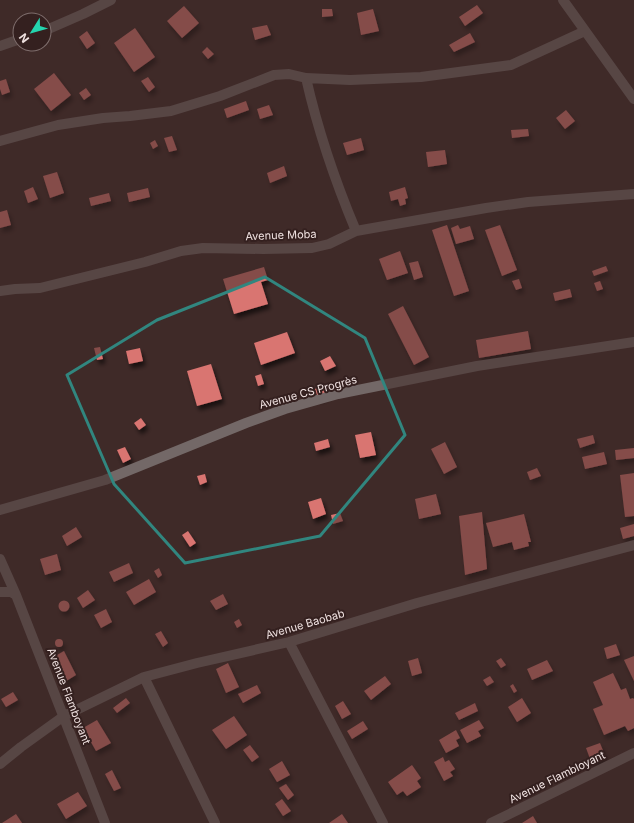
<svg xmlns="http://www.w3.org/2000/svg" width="634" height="823" font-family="Inter,sans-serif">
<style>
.building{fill:#d97471;filter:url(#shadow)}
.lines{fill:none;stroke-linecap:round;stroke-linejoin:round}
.minor{stroke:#736867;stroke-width:10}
.marked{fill:none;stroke:#31867f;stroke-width:3;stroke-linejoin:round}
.labels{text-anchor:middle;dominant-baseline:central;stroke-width:4;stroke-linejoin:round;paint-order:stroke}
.street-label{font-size:11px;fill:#f0e2e1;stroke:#34201f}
</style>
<defs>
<filter id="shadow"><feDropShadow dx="2.5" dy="4.5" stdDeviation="2" flood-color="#0009"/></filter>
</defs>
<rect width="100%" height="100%" fill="#3f2a28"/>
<!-- building -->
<path class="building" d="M477,5L483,13L465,26L459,17Z
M184,6L199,23L182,38L167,21Z
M322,9H332L333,16L322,17Z
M373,9L379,31L361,35L357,13Z
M267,25L271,35L255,40L252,28Z
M135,28L155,57L134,72L114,43Z
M87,31L95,43L87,49L79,37Z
M470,33L475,42L454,52L449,45Z
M207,47L214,54L208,59L202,52Z
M54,73L71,95L51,111L34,89Z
M148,77L155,87L149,92L141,81Z
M6,79L10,92L2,95L0,89V81Z
M86,88L91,95L84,100L79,93Z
M246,101L249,110L227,118L224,109Z
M269,105L273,115L260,119L257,109Z
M566,110L575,121L565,129L556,118Z
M528,129L529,136L512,138L511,130Z
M172,136L177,150L169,152L164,138Z
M361,138L364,150L347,155L343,143Z
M155,140L158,146L153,149L150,143Z
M445,150L447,164L428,167L426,152Z
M284,166L287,176L270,183L267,173Z
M57,172L64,193L50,198L43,176Z
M33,187L38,199L28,203L24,191Z
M405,187L408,198L405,199L406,204L400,206L398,199L391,201L389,192Z
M148,188L150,197L129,202L127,193Z
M109,193L111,201L91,206L89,198Z
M7,210L11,225L0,228V212Z
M447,225L469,291L454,296L432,230Z
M458,225L460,229L470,226L474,239L456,244L451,228Z
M500,225L517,270L502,276L485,230Z
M400,251L408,273L387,280L379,259Z
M418,261L423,277L414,280L409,263Z
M606,266L608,271L594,276L592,271Z
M264,267L268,280L261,282L268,304L234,314L223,279Z
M519,279L522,288L516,290L512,281Z
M600,281L603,289L597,291L594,283Z
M570,289L572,297L555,301L553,293Z
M403,306L429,357L414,365L388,314Z
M528,331L531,349L479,358L476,340Z
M287,332L295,353L261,365L254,343Z
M100,347L103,359L97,360L94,348Z
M140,348L143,361L129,364L126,351Z
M330,356L336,366L325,371L320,361Z
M211,364L222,399L197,406L187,371Z
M261,374L264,384L258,386L255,376Z
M323,385L327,394L318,398L315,389Z
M141,418L146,425L139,430L134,423Z
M371,432L376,455L360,458L355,435Z
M593,435L595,443L580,448L577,439Z
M328,439L330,447L316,451L314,443Z
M445,442L457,467L444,474L431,449Z
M125,447L131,459L123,463L117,450Z
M634,448V458L616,460L615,450Z
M604,452L607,464L585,469L582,457Z
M537,468L541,476L530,480L527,472Z
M634,473V516L625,517L620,475Z
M205,474L207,482L200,485L197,476Z
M436,494L441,514L419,519L415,499Z
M321,498L326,514L313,519L308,502Z
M482,512L487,569L465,575L459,516Z
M340,513L343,521L333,524L331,515Z
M524,514L531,542H528L529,546L514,550L512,542L493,547L486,523Z
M634,524V536L623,539L620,528Z
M76,527L82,537L67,546L62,536Z
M188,531L196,543L190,547L182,535Z
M57,554L61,570L45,575L40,559Z
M129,563L133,573L114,582L109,572Z
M159,568L162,575L158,578L154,571Z
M149,579L156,592L134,605L126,592Z
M88,590L95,600L83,608L77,598Z
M223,594L228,604L216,610L210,601Z
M58.5 606a5.5 5.5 0 1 1 11 0a5.5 5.5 0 1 1-11 0Z
M106,609L112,622L101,628L94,615Z
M239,619L242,625L237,628L234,622Z
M161,631L168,643L163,647L155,634Z
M55 643a4 4 0 1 1 8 0a4 4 0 1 1-8 0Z
M616,644L620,655L607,659L604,648Z
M64,651L76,675L63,683L50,659Z
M634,656V681L624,660Z
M418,658L422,673L412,676L408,661Z
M501,658L506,665L501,668L496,661Z
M547,660L553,671L532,680L527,669Z
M228,663L239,687L226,693L216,669Z
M613,673L621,690L626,688L630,699L633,698L634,699V728L628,731L625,726L604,735L593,709L603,705L593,682Z
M385,676L391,684L371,700L364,691Z
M490,676L494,682L487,686L483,680Z
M513,684L517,691L514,693L510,686Z
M257,685L261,693L243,703L238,694Z
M13,692L18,700L6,707L1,699Z
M126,698L130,703L117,713L113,708Z
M522,698L531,713L517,722L508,707Z
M343,701L351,714L342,719L335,706Z
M475,703L478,711L459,720L455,713Z
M234,716L247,735L226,749L212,730Z
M97,720L111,743L96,751L83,728Z
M479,720L484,728L478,731L481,736L467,743L460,730Z
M363,721L368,729L352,739L347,731Z
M456,730L460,738L456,740L459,746L446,753L439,740Z
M600,743L606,758L592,764L586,748Z
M250,745L259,757L252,762L243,750Z
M443,757L445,762L449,760L455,769L450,772L453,776L444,781L434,762Z
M282,761L290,775L277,782L269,769Z
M412,765L421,778L417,781L421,787L407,796L403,791L397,795L388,782Z
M112,770L121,788L114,791L105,774Z
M286,784L294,795L288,800L279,788Z
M78,792L87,806L66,819L57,804Z
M282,799L291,811L283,816L275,804Z
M16,814L22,823H2Z
M342,814L348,823H329Z
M533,816L537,823H522Z"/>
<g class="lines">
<!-- minor -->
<path class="minor" d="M563,0L634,99
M44,31L83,14L111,0
M0,46L20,39
M306,78C318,131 335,181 356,231
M0,141L58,125L103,118L130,116L171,111L220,96L274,75L289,74L306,78L350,80L421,77L511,65L585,31
M0,291L15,289L40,288L145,262L181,251L203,248L263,249L312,248L329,244L356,231L486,208L528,202L634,194
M0,510L105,480L246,423L285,409L338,394L477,366L634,342
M0,559L16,595
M0,592H11L16,595L105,823
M289,642L383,823
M144,677L215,823
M0,764L21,747L64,716L144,677L197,663L289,642L417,603L634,545
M491,823L634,753"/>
</g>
<!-- marked area -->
<path d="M0 0H634V823H0ZM265,277L365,338L405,435L320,536L185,563L114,484L67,375L157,320Z" fill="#3f2a28" fill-opacity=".55" fill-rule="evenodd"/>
<path class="marked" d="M265,277L365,338L405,435L320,536L185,563L114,484L67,375L157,320Z"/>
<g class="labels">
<!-- street labels -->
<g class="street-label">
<text transform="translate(281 235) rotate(-2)">Avenue Moba</text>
<text transform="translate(308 392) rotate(-15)">Avenue CS Progrès</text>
<text transform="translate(305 624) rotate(-16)">Avenue Baobab</text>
<text transform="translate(69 696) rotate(69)">Avenue Flamboyant</text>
<text transform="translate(557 777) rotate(-26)">Avenue Flambloyant</text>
</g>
</g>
<!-- north arrow -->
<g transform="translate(32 32) rotate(233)"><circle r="19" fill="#34201f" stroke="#7f6e6d"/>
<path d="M0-3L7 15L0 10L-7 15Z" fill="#24d5ae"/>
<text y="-6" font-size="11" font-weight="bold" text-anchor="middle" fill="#f0e2e1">N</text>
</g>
</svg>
